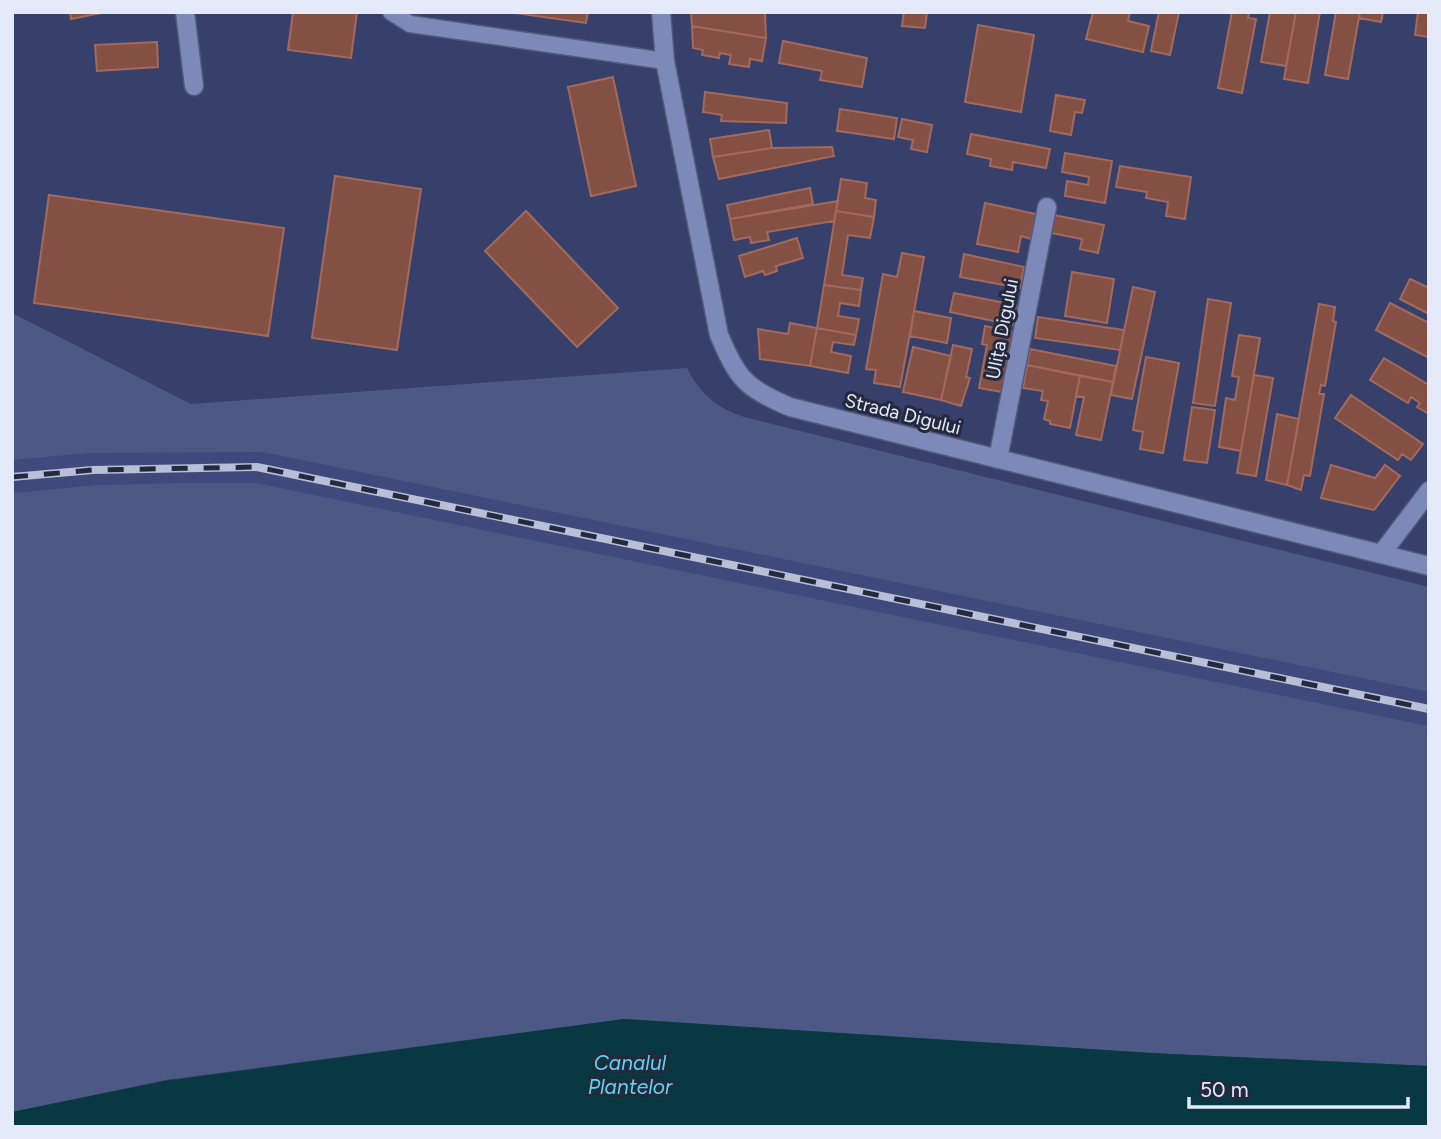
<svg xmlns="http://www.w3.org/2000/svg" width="1441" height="1139" font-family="Figtree,sans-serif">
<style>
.built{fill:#3f497b}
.green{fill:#4e5884}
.water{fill:#083841}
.building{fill:#855044;stroke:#a26a5d;stroke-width:2}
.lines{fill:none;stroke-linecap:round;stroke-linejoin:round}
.service-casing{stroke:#52597b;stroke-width:19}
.minor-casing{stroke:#52597b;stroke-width:21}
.tertiary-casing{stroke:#52597b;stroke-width:21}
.service{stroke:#7d89b9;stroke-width:16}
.minor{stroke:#7d89b9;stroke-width:18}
.tertiary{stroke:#7d89b9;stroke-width:18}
.rail-casing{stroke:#b9bfd6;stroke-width:8}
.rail{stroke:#24293d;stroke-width:5;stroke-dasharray:16;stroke-linecap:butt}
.labels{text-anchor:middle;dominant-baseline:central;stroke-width:6;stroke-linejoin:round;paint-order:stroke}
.street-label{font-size:19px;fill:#e5eafa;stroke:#24293d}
.water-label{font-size:21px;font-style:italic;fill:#5cd8f2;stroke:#24293d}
</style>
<rect width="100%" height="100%" fill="#37406b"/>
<!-- built -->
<path class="built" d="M167,451L262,452L1429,692V726L257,483L96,485L12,493V460L92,453Z"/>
<!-- green -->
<path class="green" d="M12,313L191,404L687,368C700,394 717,408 744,417L1429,587V692L262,452L92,453L12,460Z
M181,483H257L1429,726V1066L1151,1053L624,1019L165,1080L12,1112V493L96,485Z"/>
<!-- water -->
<path class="water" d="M624,1019L1151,1053L1429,1066V1127H12V1112L165,1081Z"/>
<!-- building -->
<path class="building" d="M70,12H106L71,19Z
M293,12H357L351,58L288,50Z
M508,12H588L586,23Z
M691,12H765L766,38L692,26Z
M904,12H927L925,28L902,26Z
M1093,12H1130L1128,21L1149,26L1143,52L1086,39Z
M1159,12H1179L1170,55L1151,51Z
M1232,12H1249L1248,18L1256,19L1242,93L1218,88Z
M1270,12H1296L1286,66L1261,62Z
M1296,12H1320L1308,83L1284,79Z
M1336,12H1360L1348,79L1325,75Z
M1360,12H1383L1381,22L1359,18Z
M1418,12H1429V37L1415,35Z
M978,25L1034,35L1021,112L965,102Z
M692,26L766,38L762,61L750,59L749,67L729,64L731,55L720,53L719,58L702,55L703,50L693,48Z
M783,41L867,58L862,87L820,80L822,71L779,63Z
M157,42L158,67L97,71L95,45Z
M613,77L636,186L591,196L568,87Z
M705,92L787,103L786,123L721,121L722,115L703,112Z
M1056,95L1085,100L1082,113L1075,112L1071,135L1050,131Z
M840,109L897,118L894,139L837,131Z
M902,119L932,125L927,152L911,149L913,140L898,137Z
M769,130L772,148L713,157L710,139Z
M971,134L1050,149L1046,168L1013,162L1012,170L990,166L991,159L967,154Z
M832,147L834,156L719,179L713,157L772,148Z
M1065,153L1112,161L1105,203L1065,196L1067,181L1088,185L1089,177L1062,172Z
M1120,166L1191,177L1185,219L1166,216L1168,202L1146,198L1147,192L1116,187Z
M335,176L421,189L397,350L312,338Z
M841,179L867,183L865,198L876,200L874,217L836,211Z
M810,188L813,204L730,219L727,205Z
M49,195L284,228L268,336L34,303Z
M838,201L834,221L767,232L769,240L751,243L750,237L734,240L730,219Z
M985,203L1036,214L1031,239L1021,236L1018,252L977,244Z
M526,211L618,308L577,347L485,251Z
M836,211L874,217L870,238L848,235L842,275L863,278L861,290L824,285Z
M1054,215L1104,225L1098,253L1080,249L1082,239L1051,233Z
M797,238L803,258L776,266L777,271L765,275L763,271L745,277L739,256Z
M902,253L924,257L900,387L874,383L876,370L866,369L883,274L897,277Z
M964,254L1024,267L1020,288L960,277Z
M1072,272L1114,279L1107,323L1065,316Z
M1410,279L1429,288V314L1400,299Z
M824,285L861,290L859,306L840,303L838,316L859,319L856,335L817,328Z
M1133,287L1155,292L1132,399L1111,395Z
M954,293L1016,305L1013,325L950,312Z
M1208,299L1231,303L1215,406L1193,403Z
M1390,303L1429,323V358L1376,330Z
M1319,304L1335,307L1333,321L1336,322L1325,386L1321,385L1319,394H1324L1310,476L1304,475L1301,490L1287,485Z
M914,311L951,318L947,343L910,336Z
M1038,317L1124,330L1120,350L1035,338Z
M790,323L817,328L810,366L760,359L758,329L788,334Z
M985,326L1013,332L1002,392L979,388L987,345L982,344Z
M817,328L856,335L854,345L833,342L831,352L851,356L848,373L810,366Z
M1239,335L1260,338L1241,451L1219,447L1226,398L1235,400L1239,377L1232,376Z
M953,345L972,349L966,377L970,378L961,406L941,400Z
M913,347L951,356L941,400L903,392Z
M1030,349L1116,366L1113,382L1027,365Z
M1146,357L1179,363L1163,453L1140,449L1143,432L1133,430Z
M1384,358L1429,385V414L1417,407L1420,403L1411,397L1408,403L1370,380Z
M1027,365L1080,376L1070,428L1050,424V421L1044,419L1048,401L1041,400L1043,391L1023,388Z
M1254,375L1273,378L1256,476L1237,473Z
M1080,376L1113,382L1101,440L1076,435L1084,397L1076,396Z
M1351,395L1423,444L1411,460L1402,454L1398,460L1335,418Z
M1192,407L1215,410L1207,463L1184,460Z
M1277,414L1299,419L1287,485L1266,480Z
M1331,465L1375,478L1385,465L1400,476L1374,510L1321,498Z"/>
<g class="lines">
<!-- service casing -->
<g class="service-casing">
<path id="service" d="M391,12L410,24L665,61"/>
</g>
<!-- minor casing -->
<g class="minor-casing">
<path id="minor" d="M185,12L194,86
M998,459L1047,207
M1382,553L1429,491"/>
</g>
<!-- tertiary casing -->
<g class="tertiary-casing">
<path id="tertiary" d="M661,12L665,61L719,335C739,381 745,387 790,407L1429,566"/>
</g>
<!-- service -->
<use href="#service" class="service"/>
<!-- minor -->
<use href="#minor" class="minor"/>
<!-- tertiary -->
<use href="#tertiary" class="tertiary"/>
<!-- rail casing -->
<g class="rail-casing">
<path id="rail" d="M12,477L93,470L257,467L1429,709"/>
</g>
<!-- rail -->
<use href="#rail" class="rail"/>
</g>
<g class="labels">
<!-- street labels -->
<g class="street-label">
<text transform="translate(1002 329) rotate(-79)">Ulița Digului</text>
<text transform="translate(903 414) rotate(14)">Strada Digului</text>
</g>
<!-- water labels -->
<g class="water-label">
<text x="630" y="1062">Canalul<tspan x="630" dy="24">Plantelor</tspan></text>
</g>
</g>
<!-- border -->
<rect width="1441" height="1139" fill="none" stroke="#e5eafa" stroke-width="28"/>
<!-- scale -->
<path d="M1189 1097v10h219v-10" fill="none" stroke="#e5eafa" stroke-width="3.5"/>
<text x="1200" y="1097" font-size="21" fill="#e5eafa" stroke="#24293d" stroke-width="5" paint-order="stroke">50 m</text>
</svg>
